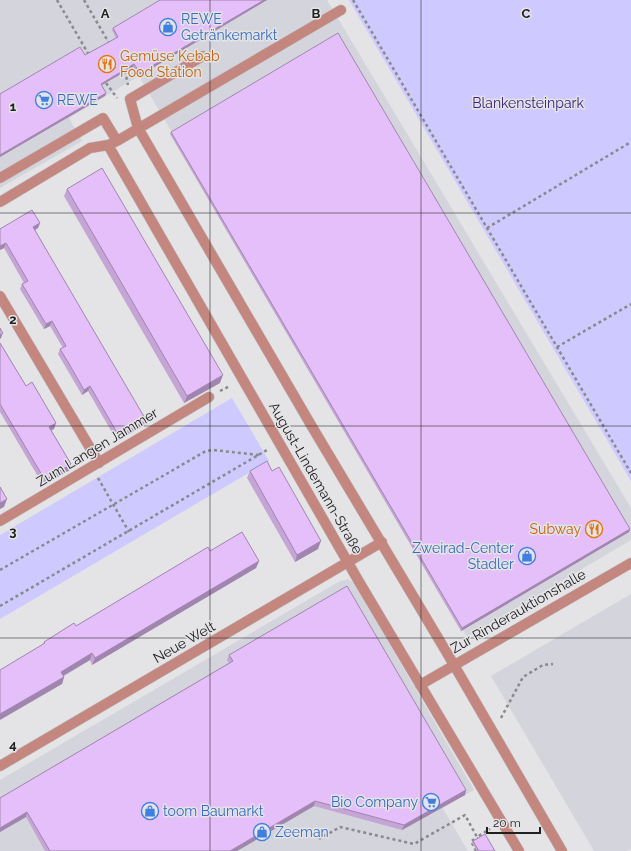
<svg xmlns="http://www.w3.org/2000/svg" width="631" height="851" font-family="Raleway,sans-serif">
<style>
.built{fill:#d4d4dd}
.green{fill:#cec9fe}
.lines{fill:none;stroke-linecap:round;stroke-linejoin:round}
.minor-casing{stroke:#c1c0c3;stroke-width:11}
.path{stroke:#8a898b;stroke-width:2.5;stroke-dasharray:3 3;stroke-linecap:butt}
.minor{stroke:#c48780;stroke-width:10}
.wall{fill:#c5a4d6}
.shaded-wall{fill:#a086ae}
.building{fill:#e5bff9;stroke:#a086ae}
.grid{fill:none;stroke:#202021;stroke-width:1;stroke-opacity:0.55}
.labels{text-anchor:middle;dominant-baseline:central;stroke-width:3;stroke-linejoin:round;paint-order:stroke}
.shop-label{font-size:14px;fill:#366cbe;stroke:#e4e3e6;text-anchor:start}
.food-label{font-size:14px;fill:#c56008;stroke:#e4e3e6;text-anchor:start}
.park-label{font-size:14px;fill:#3a227a;stroke:#e4e3e6}
.street-label{font-size:14px;fill:#202021;stroke:#e4e3e6}
.grid-label{font-size:13px;text-anchor:middle;font-weight:bold;fill:#202021;stroke:#e4e3e6;stroke-width:3;stroke-linejoin:round;paint-order:stroke}
</style>
<rect width="100%" height="100%" fill="#e4e3e6"/>
<!-- built -->
<path class="built" d="M0,0H327L631,508V540L467,637L139,76L69,118L82,141L0,188Z
M348,579L354,583L474,790L442,807L468,851H0V780L340,581Z
M631,594V849L627,851H594L491,676Z"/>
<!-- green -->
<path class="green" d="M349,0H631V481Z
M232,398L269,461L0,619V535Z"/>
<g class="lines">
<!-- minor casing -->
<g class="minor-casing">
<path id="minor" d="M203,56L130,99L138,128L311,425L447,653L562,851
M108,145L358,580L519,851
M0,178L103,118L117,141
M0,202L90,148L108,145L117,141L341,10
M0,296L99,463
M0,521L209,397
M420,685L631,563
M0,766L382,542"/>
</g>
<!-- path -->
<path class="path" d="M57,0L89,55
M84,0L109,43
M353,0L631,473
M125,71L128,85
M106,83L117,98
M487,228L631,142
M557,347L631,304
M220,391L230,386
M98,478L129,532
M0,570L206,451L213,450L259,455
M0,606L267,450
M501,718L523,677L543,665L553,664
M319,839L340,827L414,844L465,815L477,837L490,829
M476,851L471,841L478,838"/>
<!-- minor -->
<use href="#minor" class="minor"/>
</g>
<!-- wall -->
<path class="wall" d="M267,0L139,76L133,67L102,85L106,93L105,96L85,55L116,38L112,30L113,28Z
M171,132L630,529L629,532L461,631L170,134Z
M67,189L220,383L184,403L64,196Z
M40,223L38,228L35,230L144,425L117,441L88,391L82,395L58,354L60,349L63,348L50,326L44,329L20,289L22,284L24,283L4,248L0,250V229Z
M0,343L26,386L54,429L51,430L71,464L70,470L43,485L0,412Z
M250,471L318,549L295,562L247,478Z
M210,551L259,561L256,568L92,665L90,660L64,676V677L62,684L43,645L44,642L76,626Z
M229,655L466,790L465,795L402,830L314,806L237,851H45L26,817L0,832V798L229,663L227,660Z
M473,841L495,851H477L472,843Z"/>
<!-- shaded-wall -->
<path class="shaded-wall" d="M264,0H267L139,76L140,73Z
M134,64L133,67L100,86L101,84Z
M106,93L105,96L0,157V155Z
M40,223L38,228L32,232L33,227Z
M6,243L4,248L0,250V246Z
M52,321L50,326L44,329L46,324Z
M3,333L1,338L0,339V335Z
M223,375L220,383L184,403L187,396Z
M90,386L88,391L82,395L84,390Z
M146,420L144,425L117,441L119,436Z
M56,423L54,429L48,432L49,427Z
M71,464L70,470L43,485L45,480Z
M7,499L4,507L0,509V503Z
M630,529L629,532L461,631L462,628Z
M321,541L318,549L295,562L297,555Z
M259,561L256,568L92,665L95,658Z
M92,653L90,660L59,678L61,672Z
M64,677L62,684L0,720V714Z
M466,790L465,795L402,830L404,825Z
M315,801L314,806L237,851H230Z
M27,812L26,817L0,832V828Z"/>
<!-- building -->
<path class="building" d="M160,0H264L140,73L134,64L101,84L106,93L0,155V94L80,47L85,55L118,37L113,28Z
M338,33L630,529L462,628L171,132Z
M102,168L223,375L187,396L67,189Z
M32,210L40,223L33,227L146,420L119,436L90,386L84,390L68,362L60,349L66,346L52,321L46,324L22,284L28,281L6,243L0,246V229Z
M0,328L3,333L0,335Z
M0,343L26,386L32,382L56,423L49,427L71,464L45,480L0,404Z
M267,461L272,471L279,467L321,541L297,555L250,471Z
M0,487L7,499L0,503Z
M242,532L259,561L95,658L92,653L61,672L64,677L0,714V670L45,643L44,642L74,623L76,626L208,547L210,551Z
M347,586L466,790L404,825L315,801L230,851H50L27,812L0,828V798L233,661L229,655Z
M485,834L495,851H479L473,841Z"/>
<!-- grid -->
<path class="grid" d="M210,0V851M421,0V851M0,213H631M0,426H631M0,638H631"/>
<!-- icons -->
<defs>
<g id="shop-ring" transform="scale(0.9)"><circle r="9.5" fill="#e4e3e6" stroke="#3f7fe0" stroke-width="1.5"/><path d="M-5-2.5h2.3a2.7 3.5 0 0 1 5.4 0H5L5.5 6h-11ZM-1.5-2.5h3a1.5 2.3 0 0 0-3 0Z" fill="#3f7fe0"/></g>
<g id="restaurant-ring" transform="scale(0.9)"><circle r="9.5" fill="#e4e3e6" stroke="#e8710a" stroke-width="1.5"/><path d="M-5-6h1v4h1v-4h1v4h1v-4h1v5L-1.5 .5V6h-2V.5L-5-1ZM5-6V6H3V1.5H1.5Q1.5-4 5-6Z" fill="#e8710a"/></g>
<g id="supermarket-ring" transform="scale(0.9)"><circle r="9.5" fill="#e4e3e6" stroke="#3f7fe0" stroke-width="1.5"/><path d="M-6-5.5h2.5l.6 2H6L4.5 2H-2.5L-4.4-4H-6ZM-1.5 3.2a1.3 1.3 0 1 0 .1 0ZM3 3.2a1.3 1.3 0 1 0 .1 0Z" fill="#3f7fe0"/></g>
</defs>
<g fill-rule="evenodd">
<use href="#shop-ring" x="168" y="27"/>
<use href="#restaurant-ring" x="107" y="64"/>
<use href="#supermarket-ring" x="44" y="100"/>
<use href="#restaurant-ring" x="594" y="529"/>
<use href="#shop-ring" x="527" y="556"/>
<use href="#supermarket-ring" x="431" y="802"/>
<use href="#shop-ring" x="150" y="811"/>
<use href="#shop-ring" x="262" y="832"/>
</g>
<g class="labels">
<!-- shop labels -->
<g class="shop-label">
<text x="181" y="19">REWE<tspan x="181" dy="16">Getränkemarkt</tspan></text>
<text x="57" y="100">REWE</text>
<text x="514" y="548" text-anchor="end">Zweirad-Center<tspan x="514" dy="16">Stadler</tspan></text>
<text x="418" y="802" text-anchor="end">Bio Company</text>
<text x="163" y="811">toom Baumarkt</text>
<text x="275" y="832">Zeeman</text>
</g>
<!-- food labels -->
<g class="food-label">
<text x="120" y="56">Gemüse Kebab<tspan x="120" dy="16">Food Station</tspan></text>
<text x="581" y="529" text-anchor="end">Subway</text>
</g>
<!-- park labels -->
<g class="park-label">
<text x="528" y="103">Blankensteinpark</text>
</g>
<!-- street labels -->
<g class="street-label">
<text transform="translate(97 447) rotate(-31)">Zum Langen Jammer</text>
<text transform="translate(316 478) rotate(60)">August-Lindemann-Straße</text>
<text transform="translate(518 611) rotate(-30)">Zur Rinderauktionshalle</text>
<text transform="translate(184 642) rotate(-30)">Neue Welt</text>
</g>
</g>
<g class="grid-label">
<text x="105" y="18">A</text>
<text x="316" y="18">B</text>
<text x="526" y="18">C</text>
<text x="13" y="111">1</text>
<text x="13" y="324">2</text>
<text x="13" y="536">3</text>
<text x="13" y="749">4</text>
</g>
<!-- scale -->
<path d="M487 827v6h53v-6" fill="none" stroke="#202021" stroke-width="2"/>
<text x="493" y="827" font-size="12" fill="#202021" stroke="#e4e3e6" stroke-width="3" paint-order="stroke">20 m</text>
</svg>
